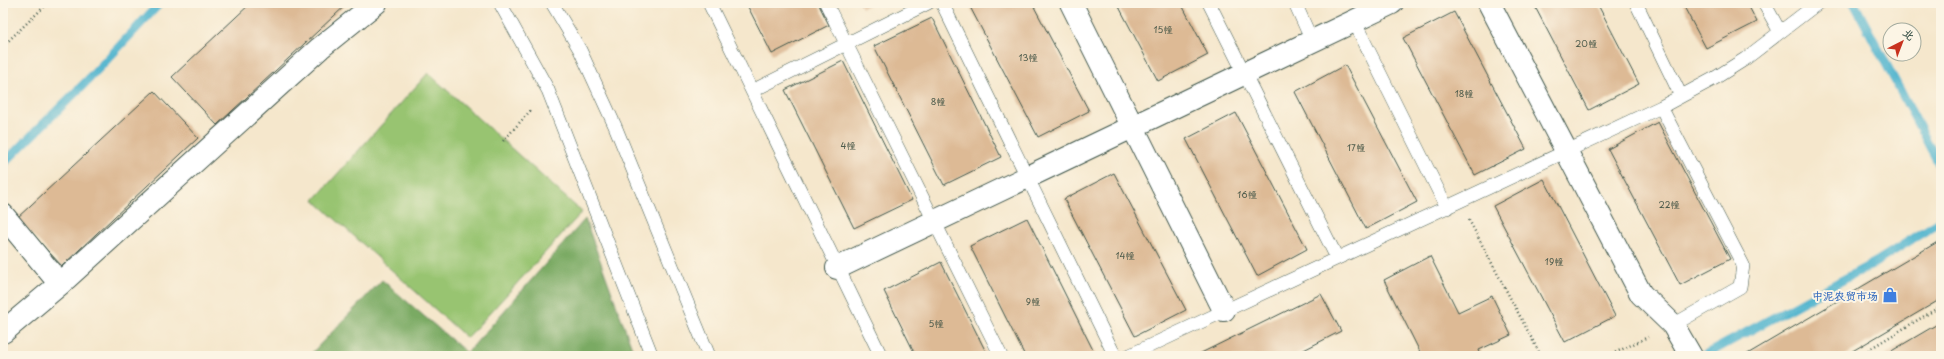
<svg xmlns="http://www.w3.org/2000/svg" width="1944" height="359" font-family="'Playpen Sans','LXGW WenKai TC',sans-serif">
<style>
.green{fill:#98c471;stroke:#5c8052}
.forest{fill:#7aaa63;stroke:#4c744c}
.lines{fill:none;stroke-linecap:round;stroke-linejoin:round}
.stream{stroke:#4fb4ce;stroke-width:9}
.building{fill:#ddba95}
.lane-casing{stroke:#3f564b;stroke-width:14}
.street-casing{stroke:#3f564b;stroke-width:24}
.path{stroke:#3f564b;stroke-width:2.5;stroke-dasharray:1 3;stroke-linecap:butt}
.lane{stroke:#fff;stroke-width:13}
.street{stroke:#fff;stroke-width:22}
.labels{text-anchor:middle;dominant-baseline:central;stroke-width:4;stroke-linejoin:round;paint-order:stroke}
.number-label{font-size:9px;fill:#4e5c4c}
.shop-label{font-size:11px;font-weight:bold;fill:#366cbe;stroke:#fcf5e5;text-anchor:end}
</style>
<rect width="100%" height="100%" fill="#fcf5e5"/>
<filter id="ink" filterUnits="userSpaceOnUse"><feTurbulence type="fractalNoise" baseFrequency=".025" numOctaves="2"/><feDisplacementMap in="SourceGraphic" scale="8" xChannelSelector="R" yChannelSelector="G"/><feConvolveMatrix kernelMatrix="1 2 1 2 8 2 1 2 1" color-interpolation-filters="sRGB"/></filter>
<filter id="wash" filterUnits="userSpaceOnUse"><feTurbulence type="fractalNoise" baseFrequency=".012" numOctaves="4" result="noise"/><feDisplacementMap in="SourceGraphic" scale="16" xChannelSelector="R" yChannelSelector="G"/><feGaussianBlur stdDeviation="0.9" result="paint"/><feColorMatrix in="noise" values="0 0 0 0 0 0 0 0 0 0 0 0 0 0 0 0 0 1.4 0 .05"/><feComposite in="paint" operator="in"/></filter>
<g filter="url(#wash)">
<rect width="100%" height="100%" fill="#f5e7cc"/>
<!-- green -->
<path class="green" d="M428,73L582,212L467,338L314,200Z"/>
<!-- forest -->
<path class="forest" d="M585,219L635,356H309L382,280L467,353Z"/>
<g class="lines">
<!-- stream -->
<path class="stream" d="M1854,3L1941,168
M3,164L85,83L160,3
M1703,356L1876,262L1941,221"/>
</g>
<g id="blocks">
<!-- building -->
<path class="building" d="M251,3H348L217,125L172,77Z
M746,3H818L829,25L772,54Z
M859,3H873L862,8Z
M968,3H1032L1089,111L1038,137Z
M1117,3H1181L1208,55L1158,81Z
M1533,3H1597L1639,84L1589,110Z
M1682,3H1747L1757,22L1706,48Z
M1454,12L1526,149L1475,175L1403,38Z
M932,18L1001,157L944,185L874,46Z
M843,61L912,200L854,228L785,90Z
M1345,65L1417,202L1366,229L1295,92Z
M154,91L198,138L62,266L17,218Z
M1236,113L1307,249L1257,276L1186,139Z
M1658,122L1730,259L1680,285L1608,149Z
M1114,173L1186,310L1135,336L1064,199Z
M1544,179L1615,316L1565,342L1493,206Z
M1027,218L1096,356H1025L970,246Z
M1941,240V299L1844,356H1744Z
M1430,256L1458,312L1492,296L1511,335L1479,350L1481,356H1422L1384,280Z
M941,262L988,356H916L884,291Z
M1321,294L1341,331L1292,356H1195Z
M1941,322V356H1883Z"/>
</g>
</g>
<g filter="url(#ink)">
<use href="#blocks" fill-opacity="0" stroke="#3f564b" stroke-width="1"/>
<g class="lines">
<!-- lane casing -->
<g class="lane-casing">
<path id="lane" d="M500,3L548,90L652,356
M552,3L580,50L615,126L709,356
M709,3L881,356
M826,3L1001,356
M942,3L1115,356
M1209,3L1337,258
M1295,3L1312,41
M1636,3L1681,96
M1764,3L1780,32
M1354,21L1447,208
M752,91L928,3
M1661,107L1743,265L1740,287L1673,325
M1128,356L1661,107L1715,78L1745,59L1818,3"/>
</g>
<!-- street casing -->
<g class="street-casing">
<path id="street" d="M1071,3L1224,310
M1489,3L1641,294L1673,325L1691,356
M3,215L60,284
M837,268L1392,3
M3,332L60,284L320,48L376,3"/>
</g>
<!-- path -->
<path class="path" d="M3,46L48,3
M503,141L531,110
M1469,220L1541,356
M1608,356L1648,337
M1858,356L1941,306"/>
<!-- lane -->
<use href="#lane" class="lane"/>
<!-- street -->
<use href="#street" class="street"/>
</g>
</g>
<!-- icons -->
<defs>
<g id="shop-bare" transform="scale(1.2)"><path d="M-5-2.5h2.3a2.7 3.5 0 0 1 5.4 0H5L5.5 6h-11ZM-1.5-2.5h3a1.5 2.3 0 0 0-3 0Z" fill="#3f7fe0" stroke="#fcf5e5" stroke-width="2.5" paint-order="stroke"/></g>
</defs>
<g fill-rule="evenodd">
<use href="#shop-bare" x="1890" y="295"/>
</g>
<g class="labels">
<!-- number labels -->
<g class="number-label">
<text x="1163" y="29">15幢</text>
<text x="1586" y="43">20幢</text>
<text x="1028" y="57">13幢</text>
<text x="1464" y="93">18幢</text>
<text x="938" y="101">8幢</text>
<text x="848" y="145">4幢</text>
<text x="1356" y="147">17幢</text>
<text x="1247" y="194">16幢</text>
<text x="1669" y="204">22幢</text>
<text x="1125" y="255">14幢</text>
<text x="1554" y="261">19幢</text>
<text x="1033" y="301">9幢</text>
<text x="936" y="323">5幢</text>
</g>
<!-- shop labels -->
<g class="shop-label">
<text x="1878" y="295">中泥农贸市场</text>
</g>
</g>
<!-- margin -->
<rect width="1944" height="359" fill="none" stroke="#fcf5e5" stroke-width="16"/>
<!-- north arrow -->
<g transform="translate(1902 42) rotate(42)"><circle r="19" fill="#fcf5e5" stroke="#a4ab9e"/>
<path d="M0-3L7 15L0 10L-7 15Z" fill="#c8321e"/>
<text y="-6" font-size="11" font-weight="bold" text-anchor="middle" fill="#1f3d34">北</text>
</g>
</svg>
